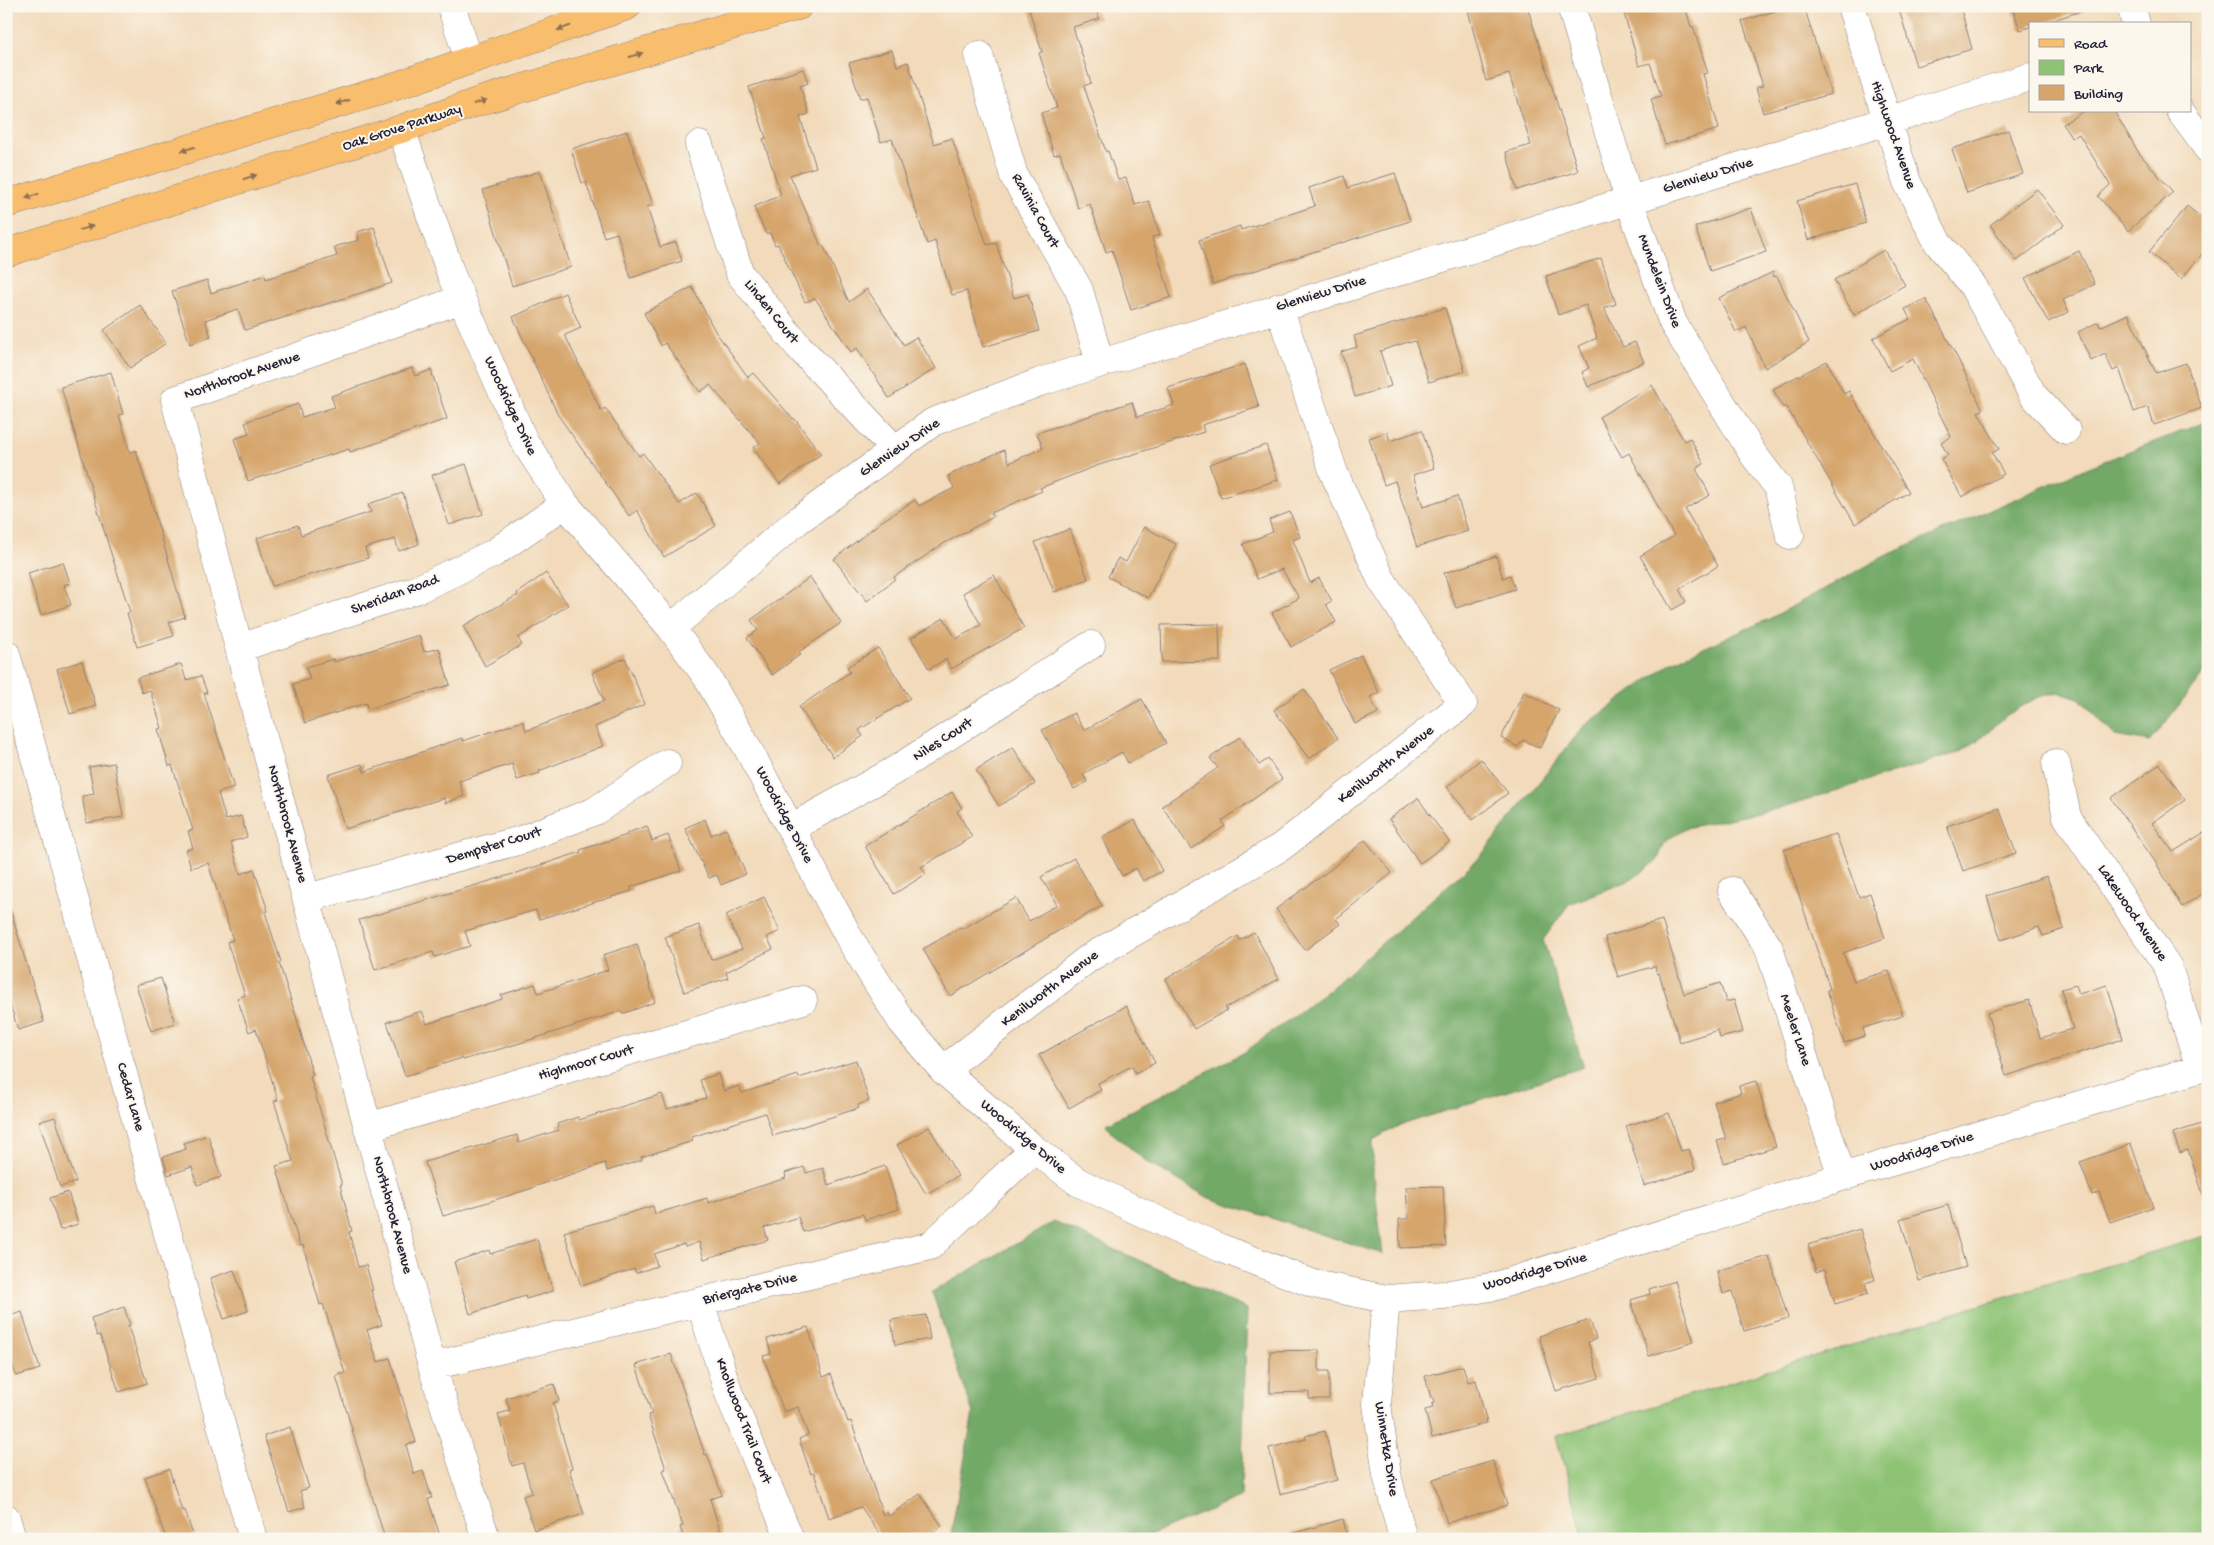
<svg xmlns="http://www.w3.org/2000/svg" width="2214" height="1545" font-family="'Gochi Hand',sans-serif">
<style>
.green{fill:#8ec375;stroke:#587258}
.forest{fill:#72a966;stroke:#4a6650}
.building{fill:#d5a56c}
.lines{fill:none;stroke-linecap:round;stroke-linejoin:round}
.minor-casing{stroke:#8a7e7a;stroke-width:29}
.major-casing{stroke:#8a7e7a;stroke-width:29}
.minor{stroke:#fff;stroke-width:28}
.major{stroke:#f9be6d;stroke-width:28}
.oneway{fill:#8e7054}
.labels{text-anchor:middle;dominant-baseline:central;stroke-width:4;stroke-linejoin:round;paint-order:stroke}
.street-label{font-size:15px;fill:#22223b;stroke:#fbf7ec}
</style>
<rect width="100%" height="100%" fill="#fbf7ec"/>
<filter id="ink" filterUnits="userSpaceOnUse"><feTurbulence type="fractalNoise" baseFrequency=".02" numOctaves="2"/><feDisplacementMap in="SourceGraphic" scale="10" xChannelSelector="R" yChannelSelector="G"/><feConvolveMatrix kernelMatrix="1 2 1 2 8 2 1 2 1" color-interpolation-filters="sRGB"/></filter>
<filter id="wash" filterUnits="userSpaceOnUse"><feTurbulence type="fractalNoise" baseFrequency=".0096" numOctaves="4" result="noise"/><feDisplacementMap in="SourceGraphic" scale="20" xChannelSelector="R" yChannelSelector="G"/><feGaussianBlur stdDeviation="1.12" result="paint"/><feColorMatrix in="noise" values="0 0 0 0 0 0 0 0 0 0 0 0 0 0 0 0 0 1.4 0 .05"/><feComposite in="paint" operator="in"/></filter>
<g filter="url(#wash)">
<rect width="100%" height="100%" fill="#f2daba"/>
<!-- green -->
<path class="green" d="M2208,1235V1539H1584L1556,1436Z"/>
<!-- forest -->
<path class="forest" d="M2208,421V668L2150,742L2115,736L2079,698L2060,692L2038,697L2007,715L1984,736L1960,752L1777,809L1685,828L1665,842L1657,861L1631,880L1569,904L1543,940L1584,1067L1398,1126L1373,1140V1175L1383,1254L1209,1198L1147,1162L1111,1132L1106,1124L1245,1052L1329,990L1480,857L1583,727L1672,662L1771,618L1883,557L2084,469Z
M1054,1222L1247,1309L1241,1497L1140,1539H950L973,1413L932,1292Z"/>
<g id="blocks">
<!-- building -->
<path class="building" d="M1028,6H1095L1099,19L1073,27L1091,83L1084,86L1106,152L1108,151L1118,180L1126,178L1135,205L1149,201L1160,235L1152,237L1171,297L1131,310L1112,250L1106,252L1090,204L1078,208L1060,153L1054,155L1041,113L1057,108L1039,53L1042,52Z
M1467,6H1527L1578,171L1517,190L1506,152L1531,145L1509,74L1486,81Z
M1622,6H1685L1691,27L1693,26L1708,73L1703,74L1719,129L1665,145L1651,99L1661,96L1650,63L1639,66Z
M1781,6H1804L1831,94L1763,113L1756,88L1763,86L1742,21L1782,9Z
M1898,6H1960L1972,49L1916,66Z
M2012,6H2085V10L2040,24H2030V27L2020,30Z
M892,50L897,66L908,62L934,144L952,138L987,245L996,243L1014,298L1028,294L1039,331L983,347L967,291L952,295L935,241L927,244L892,139L881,142L867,97L860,99L849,63Z
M803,69L808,83L800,86L809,114L800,117L816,167L790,175L821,246L823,245L849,302L867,289L904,345L916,337L936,368L889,398L857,348L851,352L815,298L805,302L778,244L775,245L770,233L766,234L754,207L781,195L763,139L766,138L749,87Z
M2084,111H2114L2139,153L2173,192L2128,231L2098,196L2110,185L2079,134L2072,138L2063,124Z
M2008,130L2023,174L1967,193L1952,149Z
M627,131L653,205L647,207L660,247L676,242L682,261L631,278L617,233L604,237L586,182L582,183L571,149Z
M540,171L571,267L512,286L483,190Z
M1395,173L1410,221L1213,284L1199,240L1240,226L1241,230L1315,206L1309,188L1344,176L1348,188Z
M1855,184L1866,223L1808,240L1797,201Z
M2037,189L2064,225L2017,261L1990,225Z
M2187,206L2208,223V247L2181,279L2149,252Z
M1751,208L1766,252L1710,271L1695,227Z
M374,227L392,283L245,330L238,309L205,320L211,337L190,344L172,291L207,280L211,293L265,275L266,279L337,256L334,247L359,240L357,232Z
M1884,250L1905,285L1854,315L1834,280Z
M2079,251L2095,284L2063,300L2069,312L2048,322L2025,278Z
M1601,258L1616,304L1604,308L1623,347L1635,342L1644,362L1588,387L1582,372L1589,368L1579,346L1597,338L1586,305L1558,315L1546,276Z
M1773,272L1774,277L1777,276L1809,342L1765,368L1746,327L1736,332L1719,298Z
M692,287L715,331L748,377L753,373L793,419L794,418L821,454L780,484L753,448L760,443L710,385L700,392L665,343L661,346L644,313Z
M565,293L581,328L565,335L601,411L605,408L639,456L643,453L679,504L697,493L716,526L664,557L637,510L629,516L558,415L513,317Z
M1926,299L1959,361L1983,410L1978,412L1999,449L1992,453L2004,474L1962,497L1941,459L1948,455L1941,443L1951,437L1913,359L1890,371L1873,338L1910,319L1905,309Z
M140,305L166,343L130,368L104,330Z
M1445,308L1465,371L1429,382L1415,341L1408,343V342L1380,351L1391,386L1355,397L1341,352L1357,347L1354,336Z
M2128,314L2156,373L2186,363L2202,408L2154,425L2148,407L2134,412L2119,368L2113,371L2105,354L2091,361L2078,332L2098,322L2100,327Z
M1827,361L1844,394L1849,391L1909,492L1855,524L1786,406L1783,408L1773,389Z
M1245,364L1259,407L1202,425L1204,432L1096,466L1040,488L1042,491L991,513L993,517L943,544L894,577L895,579L867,601L834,559L882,521L915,500L919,506L954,488L948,476L965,467L1004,450L1009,463L1043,448L1037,433L1132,402L1137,417L1174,405L1168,388Z
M412,368L415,376L431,370L447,419L350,452L349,449L248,481L234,439L249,434L245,422L298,404L302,417L335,407L331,396Z
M111,372L123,414L119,415L130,452L136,450L185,617L169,622L174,636L137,647L127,613L130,612L109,547L61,387Z
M1652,385L1684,441L1690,438L1704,464L1696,469L1710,495L1685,509L1718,566L1679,589L1686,602L1672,610L1640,556L1674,536L1629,453L1622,457L1599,417Z
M1422,430L1434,468L1413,475L1423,507L1457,496L1468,531L1417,547L1395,481L1384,485L1369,438L1387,432L1390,441Z
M1266,445L1278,480L1221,498L1209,464Z
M466,464L483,514L449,525L432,475Z
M403,493L419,544L399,551L395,539L365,548L368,558L272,586L257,538L298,525L301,535L371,512L368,504Z
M1290,512L1300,537L1293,540L1310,583L1319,578L1332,601L1326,604L1336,622L1291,647L1272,613L1299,598L1282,569L1257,579L1243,544L1273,532L1269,520Z
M1144,527L1176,544L1148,598L1108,577L1118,558L1126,562Z
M1070,529L1088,579L1054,592L1035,542Z
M1496,556L1503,578L1510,575L1515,589L1456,608L1444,573Z
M63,562L70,583L64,585L71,605L41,615L28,573Z
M546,573L568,605L518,638L522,645L485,666L463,626L518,595L517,593Z
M994,575L1024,628L951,669L946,659L929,669L911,638L944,618L956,639L981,625L963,593Z
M810,577L841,623L799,652L801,654L772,675L747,638L758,630L751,620Z
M1219,624L1220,661L1162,662L1161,625Z
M419,635L424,652L439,648L450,685L368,709L366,703L305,723L293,684L310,679L306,667L333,659L334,662Z
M878,648L910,698L859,730L863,736L833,757L799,707L850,672L847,667Z
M1361,655L1379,693L1370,697L1378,713L1355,724L1329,670Z
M625,658L645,704L595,727L603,746L539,771L540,773L517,780L512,764L499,768L459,781L464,796L445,803L444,798L345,829L328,775L362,764L364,772L462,738L463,741L523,721L526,731L604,701L592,673Z
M82,661L96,706L70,714L57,669Z
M181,664L186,680L201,676L207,693H204L234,788L218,793L226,820L241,816L247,837L231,842L240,874L254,869L268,911L265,912L281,962L279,963L296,1016L313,1076H310L342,1185H340L352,1231L349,1232L358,1267L366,1265L373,1290H371L382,1325L367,1330L378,1362L390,1358L416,1442L406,1445L414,1474L423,1471L432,1498L428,1499L441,1539H385L336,1376L345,1373L323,1304L320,1305L303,1245L300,1246L276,1166L293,1161L274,1101L278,1100L256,1029L249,1032L237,998L245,995L227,942L233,940L208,863L191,868L186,850L193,848L188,831L193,830L172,765L169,766L158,729L162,728L150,690L142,693L137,678Z
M1304,689L1338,738L1309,759L1274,710Z
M1524,692L1559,710L1540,748L1523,740L1518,747L1501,738Z
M1142,699L1166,743L1128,763L1122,752L1083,774L1087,782L1074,789L1042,730L1074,713L1084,730Z
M1240,737L1259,765L1268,759L1282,779L1222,821L1225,826L1191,849L1162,806L1218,768L1210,758Z
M1013,747L1035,784L999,806L976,770Z
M1481,759L1508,793L1473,820L1447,787Z
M114,763L123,817L87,823L82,796L94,794L89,767Z
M2160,764L2185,800L2152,823L2173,852L2208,830V890L2182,907L2156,863L2111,798Z
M952,792L962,808L957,811L972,837L921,867L926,874L894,894L865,846Z
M1418,798L1449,842L1420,863L1389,819Z
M1999,808L2016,853L1963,871L1947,826Z
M705,819L711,835L726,829L746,874L721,885L717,875L709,878L685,828Z
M1135,820L1162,871L1143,881L1136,868L1122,876L1102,837Z
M647,826L652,841L668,835L681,871L631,887L632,891L539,919L536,910L465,931L470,946L435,957L433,952L375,970L359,920L510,875L581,852L580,850L627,835V833Z
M1836,834L1859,897L1870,893L1885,938L1843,953L1854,981L1889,971L1903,1016L1863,1028L1865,1036L1844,1043L1827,990L1830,989L1784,850Z
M1365,840L1392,873L1336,919L1340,924L1305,950L1276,909L1331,869Z
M1074,858L1102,906L1063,928L950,996L923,949L961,927L962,929L1016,898L1029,921L1057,905L1041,877Z
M2047,876L2064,929L2043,936L2039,927L2001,940L1987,896Z
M764,897L780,931L767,937L773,949L726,972L728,978L684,992L665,937L699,925L711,960L742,949L726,915Z
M10,909L44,1022L18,1030L6,991V910Z
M1662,920L1684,994L1720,983L1726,1002L1734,1000L1743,1032L1720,1038L1718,1030L1680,1042L1659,973L1657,974L1655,966L1618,977L1605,937Z
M1254,932L1279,979L1225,1008L1227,1010L1194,1029L1166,979L1214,951V950L1238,936L1240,940Z
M637,944L655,1002L622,1014L621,1011L517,1044L463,1060L462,1058L405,1076L387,1022L422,1011L427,1024L502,999L501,995L535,984L538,993L608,970L603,955Z
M161,978L175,1023L151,1031L136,985Z
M2076,985L2079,994L2107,985L2123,1039L2006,1076L1987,1013L2029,1000L2040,1038L2073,1029L2061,989Z
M1126,1006L1155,1063L1135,1073L1132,1066L1098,1083L1101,1090L1069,1108L1039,1055Z
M856,1060L869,1101L858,1105L859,1108L773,1136L765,1113L692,1137L693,1141L641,1157L642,1160L607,1171L605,1163L533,1187V1188L443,1216L425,1162L517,1135L519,1143L559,1130L557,1124L578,1117L579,1120L662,1094L667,1109L706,1098L700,1080L718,1074L724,1091L739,1086L742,1093L798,1075L799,1078Z
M1756,1081L1776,1147L1724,1163L1717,1141L1726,1139L1714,1102L1741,1093L1739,1086Z
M1669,1113L1681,1151L1689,1149L1695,1170L1644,1186L1626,1126Z
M55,1117L76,1182L60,1187L39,1122Z
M2208,1122V1200H2205L2188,1150L2180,1153L2173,1133Z
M929,1127L958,1176L926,1194L897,1145Z
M208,1135L221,1177L197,1185L192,1167L168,1175L163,1157L186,1149L184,1143Z
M2131,1144L2153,1207L2110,1222L2099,1192L2092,1195L2080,1162Z
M885,1166L899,1209L865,1220L863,1214L803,1232L798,1217L764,1228L768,1240L704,1259L699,1242L685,1247L684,1244L654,1254L657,1266L636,1273L634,1269L581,1286L564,1232L653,1206L655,1214L707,1198L708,1203L786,1178L785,1173L804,1167L806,1173L823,1168L828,1185Z
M1443,1186L1446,1246L1400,1248L1399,1219H1408L1406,1187Z
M68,1192L78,1224L60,1230L50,1198Z
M1948,1205L1966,1267L1919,1281L1900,1219Z
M1860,1229L1875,1280L1865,1283L1868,1294L1835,1304L1825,1269L1816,1272L1808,1245Z
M537,1239L553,1291L526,1299L525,1296L470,1314L454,1262L489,1250L490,1254Z
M1769,1256L1788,1318L1744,1331L1732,1291L1723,1294L1717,1271Z
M234,1270L248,1311L224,1319L210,1278Z
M1675,1281L1694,1342L1649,1356L1631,1300L1650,1294L1649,1289Z
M124,1307L130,1325L128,1326L147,1383L119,1392L100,1335L97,1336L91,1318Z
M22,1312L40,1369L16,1376L6,1346V1317Z
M926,1315L930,1339L895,1345L891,1320Z
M1590,1320L1596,1339L1588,1342L1599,1378L1556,1391L1539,1336Z
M808,1327L823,1377L831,1374L848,1422L851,1421L883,1515L886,1512L889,1516L920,1494L942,1526L924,1539H883L861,1507L829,1518L814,1473L811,1474L799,1439L808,1435L798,1407L784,1412L763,1356L771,1354L767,1339Z
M1319,1350V1371H1329V1399H1309V1392L1270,1393V1351Z
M671,1354L705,1455L707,1454L722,1495L710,1499L723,1539H684L680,1527L683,1526L663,1470L666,1469L648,1415L652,1414L636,1365Z
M1463,1366L1468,1382L1476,1380L1487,1423L1432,1438L1425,1410L1433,1408L1432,1404L1435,1403L1434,1398H1431L1425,1376Z
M554,1384L559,1401L553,1403L572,1468L569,1469L584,1514L534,1530L523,1496L532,1493L523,1463L512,1466L498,1414L510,1411L506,1398Z
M290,1427L309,1488L300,1491L305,1507L289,1512L264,1436Z
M1325,1431L1337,1480L1280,1494L1269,1448L1306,1439L1305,1436Z
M1493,1461L1507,1505L1447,1523L1433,1479Z
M169,1469L182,1511L185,1510L194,1539H166L145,1477Z
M1343,1519L1348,1539H1292L1291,1534Z"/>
</g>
</g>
<g filter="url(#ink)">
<use href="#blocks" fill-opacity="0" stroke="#8a7e7a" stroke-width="1"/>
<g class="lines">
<!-- minor casing -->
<g class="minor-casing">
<path id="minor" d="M451,6L469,60
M1571,6L1629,200L1673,323L1753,454L1778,487L1790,535
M1851,6L1907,182L1938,243L1973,286L2033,395L2066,430
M2131,6L2136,24
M979,55L1014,176L1079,290L1100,363
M2180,111L2208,149
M401,129L452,277L524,441L565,504L671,628L707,677L747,747L851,941L902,1022L943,1070L1034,1149L1078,1182L1174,1228L1221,1248L1314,1284L1386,1299L1444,1295L1496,1286L1842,1177L2208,1066
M699,145L740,274L798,346L895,450
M462,299L175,400L239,648L432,1366L486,1539
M671,628L796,522L933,422L1040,382L2030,77
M239,648L416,590L494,553L565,504
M6,654L253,1539
M2056,763L2067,817L2168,967L2200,1068
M791,828L892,772L1091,645
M1732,891L1769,948L1842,1177
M307,898L521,840L595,811L667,763
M943,1070L1089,958L1281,847L1463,704L1381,579L1334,473L1279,307
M368,1127L803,1000
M1386,1299L1377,1404L1387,1475L1403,1539
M700,1302L729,1394L790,1539
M432,1366L930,1246L1034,1149
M6,1518L12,1539"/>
</g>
<!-- major casing -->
<g class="major-casing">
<path id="major" d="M6,204L390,88L627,6
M6,253L401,129L480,101L798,6"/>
</g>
<!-- minor -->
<use href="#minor" class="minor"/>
<!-- major -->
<use href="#major" class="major"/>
</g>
<!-- one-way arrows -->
<defs><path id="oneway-solid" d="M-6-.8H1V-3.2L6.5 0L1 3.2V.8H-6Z" transform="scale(1.25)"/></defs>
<g class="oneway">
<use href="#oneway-solid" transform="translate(564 28) rotate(161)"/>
<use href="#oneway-solid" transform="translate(636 55) rotate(-17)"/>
<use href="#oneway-solid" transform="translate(343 102) rotate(163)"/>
<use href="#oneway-solid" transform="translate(480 102) rotate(-18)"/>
<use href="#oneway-solid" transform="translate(188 149) rotate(163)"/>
<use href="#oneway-solid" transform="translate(250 177) rotate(-18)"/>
<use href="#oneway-solid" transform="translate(32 196) rotate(163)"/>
<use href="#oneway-solid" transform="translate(86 228) rotate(-17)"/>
</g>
</g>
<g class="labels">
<!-- street labels -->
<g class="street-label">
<text transform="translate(402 128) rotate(-18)">Oak Grove Parkway</text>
<text transform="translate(1893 135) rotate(71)">Highwood Avenue</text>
<text transform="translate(1708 176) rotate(-17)">Glenview Drive</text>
<text transform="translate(1035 211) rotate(61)">Ravinia Court</text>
<text transform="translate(1659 281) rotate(69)">Mundelein Drive</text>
<text transform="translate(1321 294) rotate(-17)">Glenview Drive</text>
<text transform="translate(771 312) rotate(51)">Linden Court</text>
<text transform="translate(242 376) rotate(-19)">Northbrook Avenue</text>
<text transform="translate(510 406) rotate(65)">Woodridge Drive</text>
<text transform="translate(900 448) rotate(-34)">Glenview Drive</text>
<text transform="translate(395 595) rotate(-20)">Sheridan Road</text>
<text transform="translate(943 740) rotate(-33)">Niles Court</text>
<text transform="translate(1386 765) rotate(-38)">Kenilworth Avenue</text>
<text transform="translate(784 815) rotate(62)">Woodridge Drive</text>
<text transform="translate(287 824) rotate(75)">Northbrook Avenue</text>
<text transform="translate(494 846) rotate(-17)">Dempster Court</text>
<text transform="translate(2132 913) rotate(56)">Lakewood Avenue</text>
<text transform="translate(1050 989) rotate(-37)">Kenilworth Avenue</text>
<text transform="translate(1795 1030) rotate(72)">Meeler Lane</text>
<text transform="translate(586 1063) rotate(-16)">Highmoor Court</text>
<text transform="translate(130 1097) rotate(74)">Cedar Lane</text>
<text transform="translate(1023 1137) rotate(40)">Woodridge Drive</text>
<text transform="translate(1922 1152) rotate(-17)">Woodridge Drive</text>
<text transform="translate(392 1215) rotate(75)">Northbrook Avenue</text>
<text transform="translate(1535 1272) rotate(-16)">Woodridge Drive</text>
<text transform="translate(750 1289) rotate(-14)">Briergate Drive</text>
<text transform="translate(743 1421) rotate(69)">Knollwood Trail Court</text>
<text transform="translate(1386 1449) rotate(81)">Winnetka Drive</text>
</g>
</g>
<!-- margin -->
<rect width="2214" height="1545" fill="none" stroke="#fbf7ec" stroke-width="25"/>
<!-- legend -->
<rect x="2029" y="22" width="162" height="90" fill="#fbf7ec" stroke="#a4a2a5"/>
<rect x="2039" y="39" width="25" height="8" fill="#f9be6d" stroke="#a4a2a5"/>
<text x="2074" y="48" font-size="15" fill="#22223b">Road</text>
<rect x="2039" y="60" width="25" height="15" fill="#8ec375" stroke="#a4a2a5"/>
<text x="2074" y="72" font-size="15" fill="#22223b">Park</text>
<rect x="2039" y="85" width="25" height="15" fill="#d5a56c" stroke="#a4a2a5"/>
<text x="2074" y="98" font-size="15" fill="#22223b">Building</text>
</svg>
